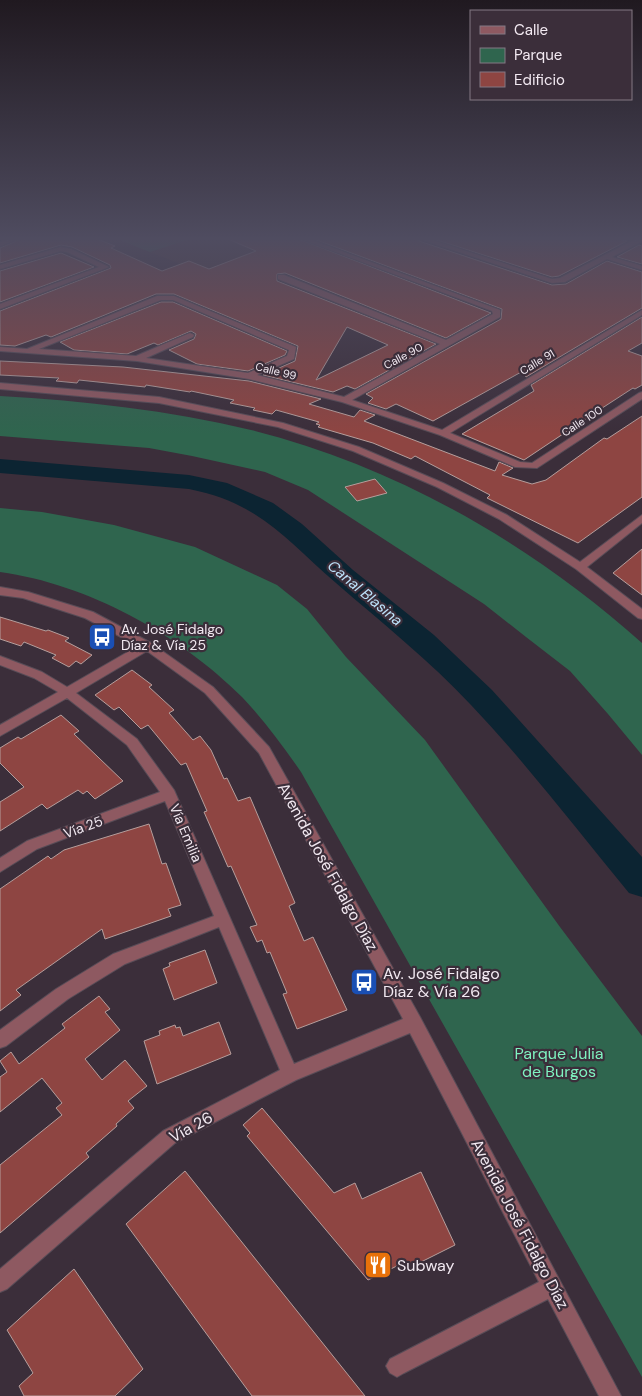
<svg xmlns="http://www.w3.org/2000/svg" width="642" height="1396" font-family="'DM Sans',sans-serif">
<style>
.education{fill:#493539}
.green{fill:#2f654e}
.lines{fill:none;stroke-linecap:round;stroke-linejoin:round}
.river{fill:#0c2432;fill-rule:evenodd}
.building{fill:#8e4542;stroke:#b59e9c;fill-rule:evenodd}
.minor-casing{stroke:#584c57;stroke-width:2}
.minor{fill:#8e5961;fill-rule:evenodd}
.labels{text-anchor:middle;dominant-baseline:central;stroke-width:4.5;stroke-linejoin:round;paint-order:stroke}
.far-street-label{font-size:11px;fill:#f2e9f1;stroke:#3b2e3a}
.poi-label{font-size:14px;fill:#f2e9f1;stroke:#3b2e3a;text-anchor:start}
.street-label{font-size:14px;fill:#f2e9f1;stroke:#3b2e3a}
.water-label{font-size:15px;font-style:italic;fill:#bde2fa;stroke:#3b2e3a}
.near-street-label{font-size:16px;fill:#f2e9f1;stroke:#3b2e3a}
.near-poi-label{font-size:16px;fill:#f2e9f1;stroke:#3b2e3a;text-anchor:start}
.near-park-label{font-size:16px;fill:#7ff3c0;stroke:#3b2e3a}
</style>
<rect width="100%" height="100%" fill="#3b2e3a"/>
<!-- education -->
<path class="education" d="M190,239H292L326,251L237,287L150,252Z"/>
<!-- green -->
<path class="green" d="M117,239H190L150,252Z
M0,396C85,401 168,410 251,430C396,466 531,544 642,643V755L608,714L570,671L526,637L484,604L308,490L265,472L192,456L149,448L0,436Z
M0,508L42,512L114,525L195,547L277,585L307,609L346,657L425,740L560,927L642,1036V1377L301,772C283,746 264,720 242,697C180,635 88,584 0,572Z"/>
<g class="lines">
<!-- river -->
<path class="river" d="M0,459L189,475L227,483L273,503L302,524L353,570L434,635L492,690L642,857V897L629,893C577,830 527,764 471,705C429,660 382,623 336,583C285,539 260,503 189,489L0,473Z"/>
</g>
<!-- building -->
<path class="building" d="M21,239H97L115,246L111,248L162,271L189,261L209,269L256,251L228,239H299L491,313L446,338L285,273L277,274V281L436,344L355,389L347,386L333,392L263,375L295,361L298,346L174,294H156L51,337L46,335L15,346L0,345V311L111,268L110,265L72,247L61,245L0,263V248ZM347,327L388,345L316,380Z
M314,239H418L419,241L552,285L566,284L607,261L642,272V308L526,377L523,371L433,421L396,404L386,409L368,403L373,398L366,394L501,319L502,309Z
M434,239H618L627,241L559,276L552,277Z
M639,245L642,246V264L617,257Z
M61,253L94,267L0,302V271Z
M161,302H173L287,351L285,355L248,371L197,364L169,350L194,339L196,334L191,331L158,345L154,343L127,354L74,350L60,342Z
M642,317V343L628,351L642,356V385L635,389L633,388L593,414L524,460L462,434L534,391L531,385Z
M0,361L123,367L249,381L321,399L309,404L354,417L360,410L375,415L364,421L495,471L499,462L513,468L502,475L532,484L546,480L604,438L607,439L642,416V497L578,543L487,498L490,495L415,456L411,459L373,443L318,427L320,425L316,424L319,422L276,410L272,414L253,410L255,408L230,403L234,400L191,391L190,392L146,385L145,387L79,380L77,383L56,381L59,378L0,375Z
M375,479L387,493L357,501L345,487Z
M642,549V595L613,573Z
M0,617L46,631L48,630L69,638L65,641L92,655L81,664L76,661L69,667L52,658L56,655L24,642L21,646L0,639Z
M132,670L152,685L149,687L174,710L169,713L193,740L200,736L211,750L224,779L227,778L238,801L250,797L295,903L289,906L304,941L313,937L347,1010L297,1029L283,994L287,993L270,952L267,953L262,940L257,942L250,927L257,925L231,866L228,867L204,812L207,811L186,763L181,765L148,725L141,729L119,707L114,710L95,695Z
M61,715L79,731L74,734L123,781L95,799L87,791L83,794L78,790L47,809L42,804L0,831V802L24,787L0,763V748L18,737L21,739Z
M149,824L162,864L166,863L181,905L168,909L171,916L105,939L102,929L16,990L21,995L0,1011V889L48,856L51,859L64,850Z
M205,950L217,983L174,1000L163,969L170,966L169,963Z
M99,996L110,1009L105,1012L120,1030L85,1059L102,1080L125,1060L147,1086L128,1101L134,1108L116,1124L117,1126L86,1153L89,1157L0,1233V1165L62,1115L56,1108L62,1103L42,1078L0,1112V1077L7,1072L0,1061L11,1052L19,1064L65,1028L62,1024Z
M219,1022L231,1054L157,1084L144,1041L160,1035L159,1031L175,1025L176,1028L180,1027L183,1036Z
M262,1108L334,1193L355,1183L362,1199L421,1172L455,1245L403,1271L401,1264L368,1280L247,1136L250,1133L243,1125Z
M185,1171L365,1396H252L126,1224Z
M74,1269L143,1369L115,1396H24L19,1386L33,1373L7,1330Z"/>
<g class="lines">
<!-- minor casing -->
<g class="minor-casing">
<path id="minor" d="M10,239H19L0,246V242Z
M301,239H309L500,310V317L352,400L442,430L642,310V315L450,433L520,462L532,463L639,393L642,392V399L537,468L515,467L440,435L342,402L249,379L137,361L0,351V347L27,349L157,296H174L296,347L294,359L257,375L344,397L440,344L278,279V275H284L446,340L493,314L492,311ZM161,300H173L289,350L287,356L248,373L146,358L193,337L194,335L190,333L136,356L39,349Z
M420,239H429L552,279L560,278L636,239H642V241L612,257L642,266V270L607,259L565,282L552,283Z
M61,247L71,249L109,267L0,309V304L99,267L67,252L61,251L0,269V265Z
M0,383L159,397L283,423L359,447L443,483L507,515L580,562L642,515V523L587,567L642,609V619L638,618L576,569L499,519L437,487L353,451L278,427L159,403L0,389Z
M0,587L28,592L93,612L151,643L213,687L269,747L420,1017L621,1396H599L548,1299L404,1373L397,1377L390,1373L386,1366L390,1359L539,1282L410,1033L296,1080L175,1143L7,1289L0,1292V1269L163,1131L280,1070L219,927L125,964L68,999L6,1046L0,1048V1030L56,989L113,954L214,916L165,801L37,849L0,872V858L27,841L160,792L127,745L67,698L0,736V725L58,692L34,678L0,665V656L42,672L67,687L138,646L85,618L23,598L0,595ZM147,651L205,693L259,753L403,1019L294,1064L174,790L137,739L76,693Z"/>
</g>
<!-- minor -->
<use href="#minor" class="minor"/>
</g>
<!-- sky -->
<linearGradient id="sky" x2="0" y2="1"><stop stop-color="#201920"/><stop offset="0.55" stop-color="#4f4c60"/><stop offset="1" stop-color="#4f4c60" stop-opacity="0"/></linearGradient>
<rect width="642" height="434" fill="url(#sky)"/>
<!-- icons -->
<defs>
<g id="bus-square" transform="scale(1.4375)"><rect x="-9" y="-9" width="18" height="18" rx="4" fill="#1a4fb4" stroke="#3b2e3a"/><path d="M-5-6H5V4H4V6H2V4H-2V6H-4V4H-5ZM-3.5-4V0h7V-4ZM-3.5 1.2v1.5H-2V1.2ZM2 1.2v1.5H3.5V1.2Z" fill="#fff"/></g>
<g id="restaurant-square" transform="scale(1.4375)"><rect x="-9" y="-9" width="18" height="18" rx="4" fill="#e8710a" stroke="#3b2e3a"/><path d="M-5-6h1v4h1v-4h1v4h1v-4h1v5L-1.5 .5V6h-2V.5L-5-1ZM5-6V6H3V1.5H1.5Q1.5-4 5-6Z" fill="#fff"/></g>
</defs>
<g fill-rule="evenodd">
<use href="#bus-square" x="102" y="637"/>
<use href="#bus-square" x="364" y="982"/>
<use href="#restaurant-square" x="378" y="1265"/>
</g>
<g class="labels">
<!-- far-street labels -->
<g class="far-street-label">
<text transform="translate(403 356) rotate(-28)">Calle 90</text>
<text transform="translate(537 362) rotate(-31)">Calle 91</text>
<text transform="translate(276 371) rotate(14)">Calle 99</text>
<text transform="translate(582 421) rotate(-33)">Calle 100</text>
</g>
<!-- poi labels -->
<g class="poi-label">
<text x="121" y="629">Av. José Fidalgo<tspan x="121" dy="16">Díaz &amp; Vía 25</tspan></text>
</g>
<!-- street labels -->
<g class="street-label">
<text transform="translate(83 827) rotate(-20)">Vía 25</text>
<text transform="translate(186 833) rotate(67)">Vía Emilia</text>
</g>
<!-- water labels -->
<g class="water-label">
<text transform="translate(365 593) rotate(40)">Canal Blasina</text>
</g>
<!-- near-street labels -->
<g class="near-street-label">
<text transform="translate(328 867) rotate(61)">Avenida José Fidalgo Díaz</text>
<text transform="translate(191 1127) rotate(-29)">Vía 26</text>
<text transform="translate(520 1224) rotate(62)">Avenida José Fidalgo Díaz</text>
</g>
<!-- near-poi labels -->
<g class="near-poi-label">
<text x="383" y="973">Av. José Fidalgo<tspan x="383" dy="18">Díaz &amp; Vía 26</tspan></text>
<text x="397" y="1265">Subway</text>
</g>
<!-- near-park labels -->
<g class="near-park-label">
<text x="559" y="1053">Parque Julia<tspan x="559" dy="18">de Burgos</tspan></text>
</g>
</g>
<!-- legend -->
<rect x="470" y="10" width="162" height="90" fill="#3b2e3a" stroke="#847983"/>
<rect x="480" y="26" width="25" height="8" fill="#8e5961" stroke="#847983"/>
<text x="514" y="35" font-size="15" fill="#f2e9f1">Calle</text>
<rect x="480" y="48" width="25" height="15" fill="#2f654e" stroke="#847983"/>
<text x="514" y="60" font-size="15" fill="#f2e9f1">Parque</text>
<rect x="480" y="72" width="25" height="15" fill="#8e4542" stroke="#847983"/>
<text x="514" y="85" font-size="15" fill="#f2e9f1">Edificio</text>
</svg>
